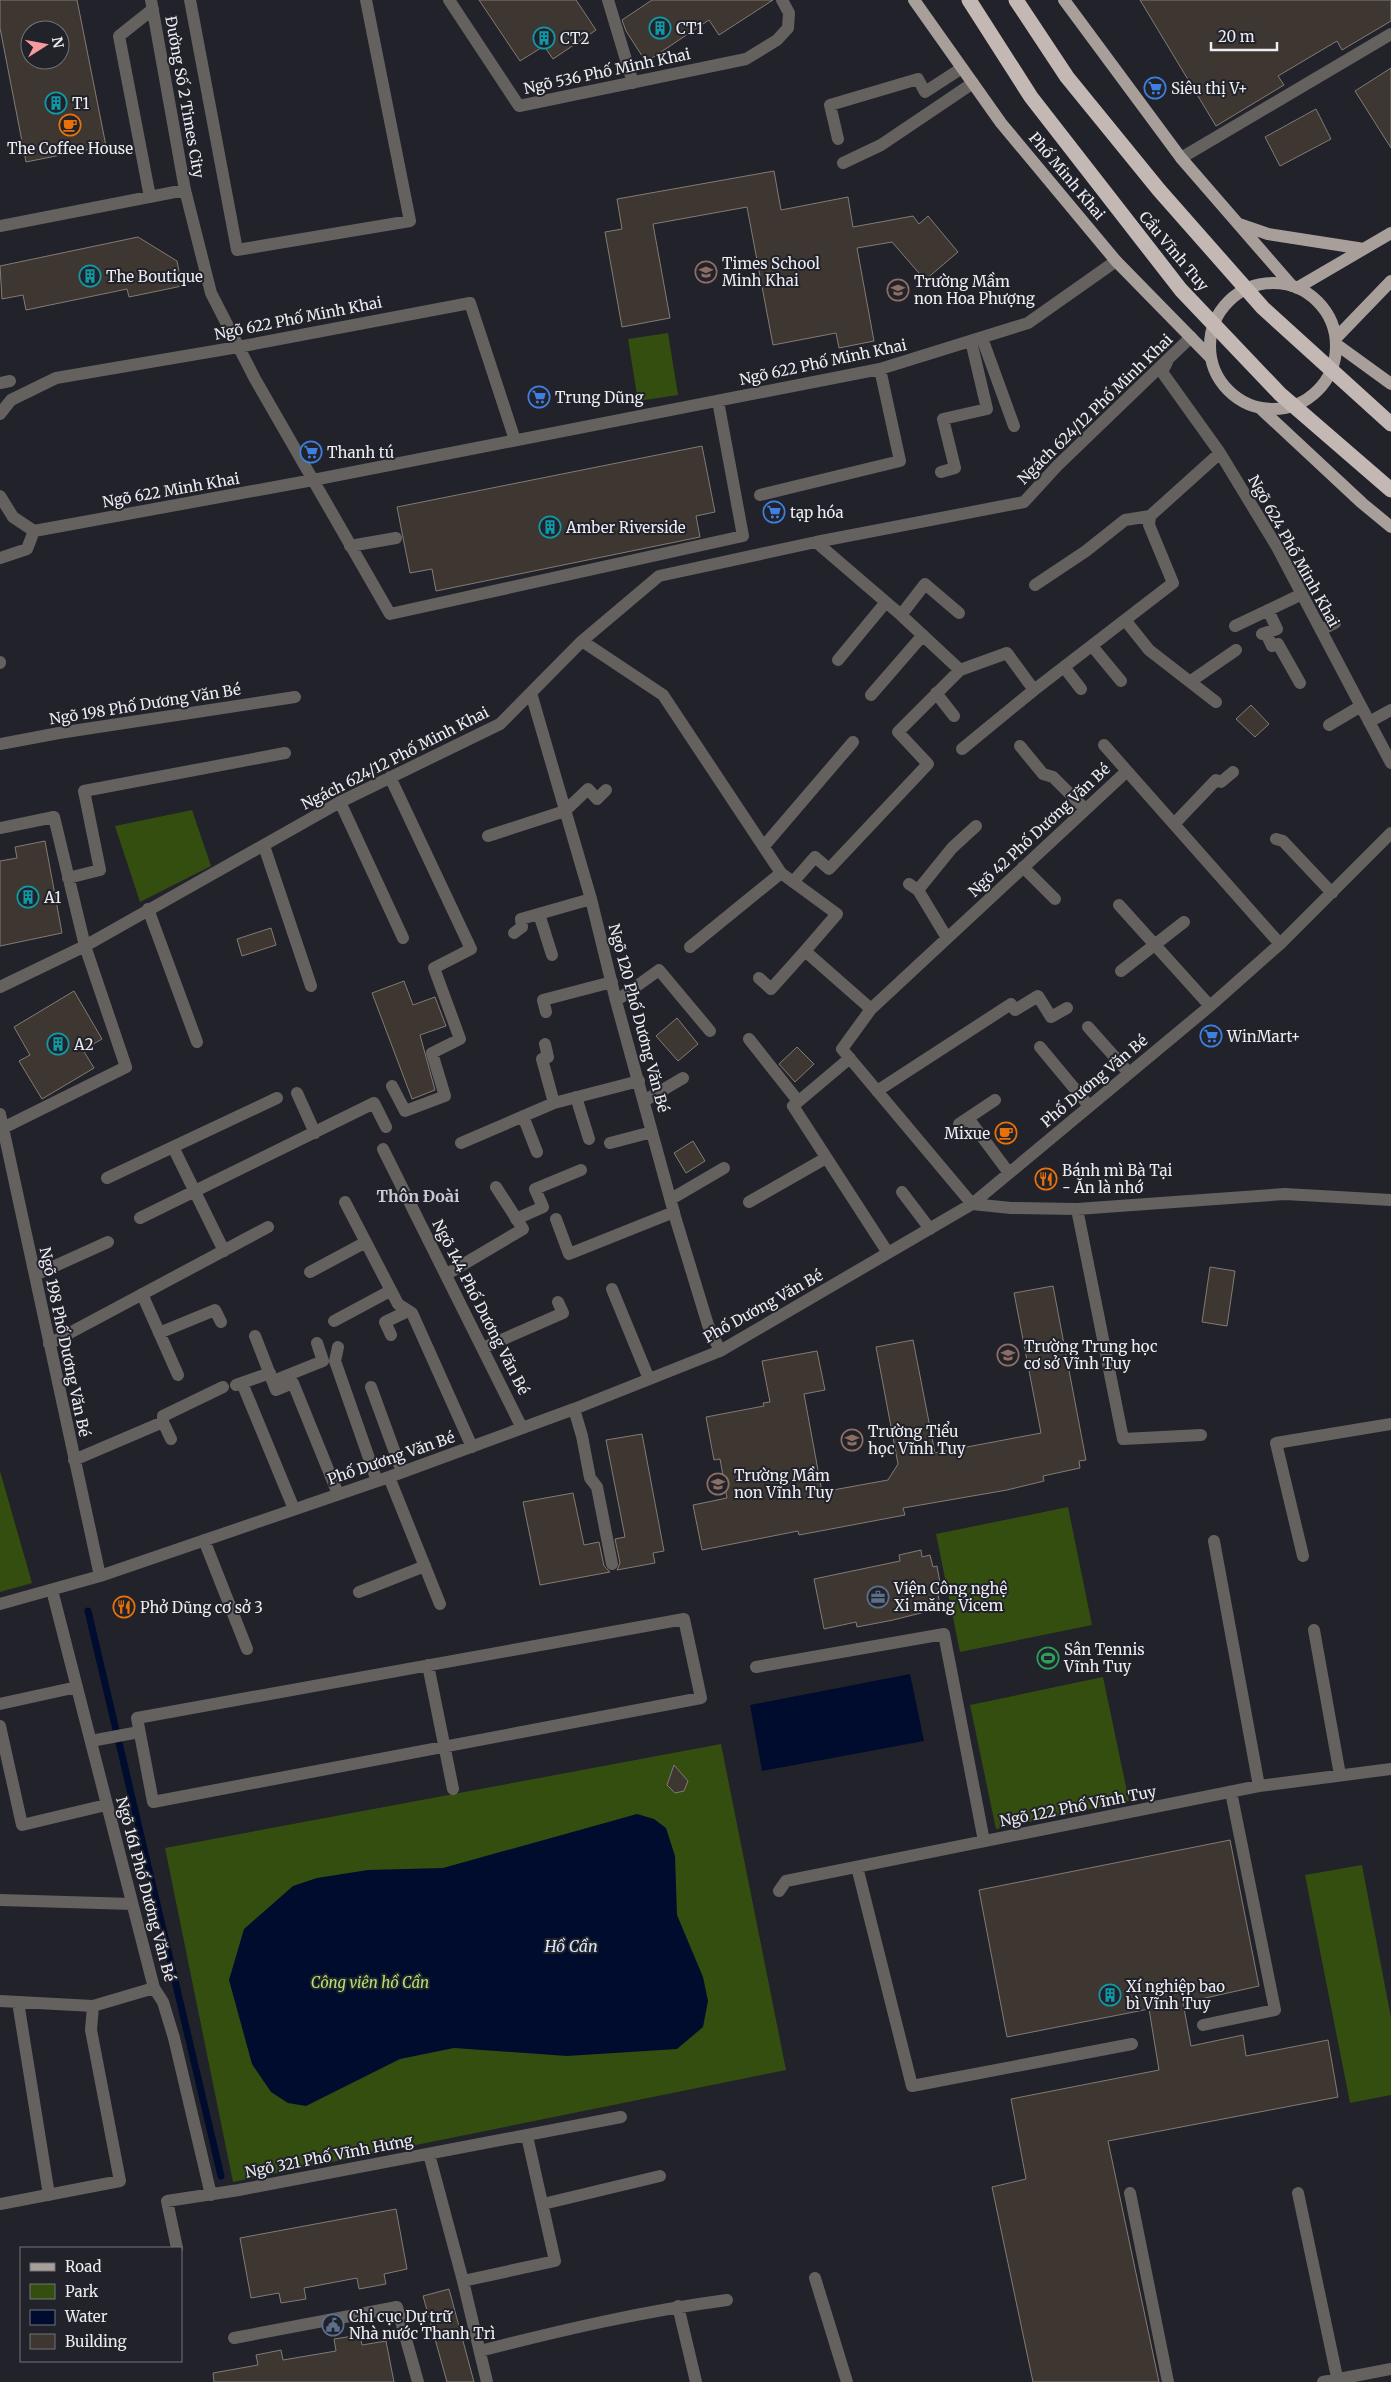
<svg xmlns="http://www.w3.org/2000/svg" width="1391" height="2382" font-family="Merriweather,serif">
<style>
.green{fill:#344e0f}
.water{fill:#000c2e}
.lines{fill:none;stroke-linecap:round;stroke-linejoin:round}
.stream{stroke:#000c2e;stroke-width:7}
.building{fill:#3e3731;stroke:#837b74;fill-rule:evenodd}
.minor{stroke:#65615f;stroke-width:12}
.major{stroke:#a89f9b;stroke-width:12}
.highway-bridge{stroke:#c3b8b3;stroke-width:15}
.labels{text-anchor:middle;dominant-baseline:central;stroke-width:4;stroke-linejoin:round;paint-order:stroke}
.poi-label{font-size:15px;fill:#ececf2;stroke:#21222a;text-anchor:start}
.street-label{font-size:15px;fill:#ececf2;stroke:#21222a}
.park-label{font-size:15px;font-style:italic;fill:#afe472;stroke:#21222a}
.neighbourhood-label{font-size:16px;font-weight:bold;fill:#c9cad5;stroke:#21222a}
.water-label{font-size:16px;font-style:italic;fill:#d7e6f9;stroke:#21222a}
</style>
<rect width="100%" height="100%" fill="#21222a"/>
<!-- green -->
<path class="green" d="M668,333L678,395L638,401L628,339Z
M192,810L211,866L140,902L115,826Z
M0,1471L32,1583L0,1592Z
M1068,1507L1092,1625L960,1652L936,1534Z
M1103,1677L1129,1801L996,1829L970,1705Z
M721,1744L786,2070L233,2182L165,1848Z
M1362,1865L1391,2018V2095L1350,2103L1305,1875Z"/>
<!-- water -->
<path class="water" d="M910,1674L924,1741L762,1771L750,1705Z
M637,1814L654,1819L666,1828L675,1856L677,1915L703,1977L708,2001L703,2027L677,2049L567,2056L454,2048L400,2059L306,2106L288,2103L271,2092L252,2064L229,1980L244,1929L293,1886L317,1878L368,1870L443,1868Z"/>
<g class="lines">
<!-- stream -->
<path class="stream" d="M88,1611L221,2176"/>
</g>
<!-- building -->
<path class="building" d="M0,0H77L106,146L26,162L0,28ZM30,30H60V60H30Z
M479,0H576L596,30L553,59L544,46L520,61Z
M652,0H773L719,35L709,20L646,62L626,31L622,20Z
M1140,0H1391V21L1342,50L1337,41L1278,76L1284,85L1216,126Z
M1391,68V148L1355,91Z
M1316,109L1331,139L1280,166L1265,137Z
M774,171L781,210L848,197L853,227L913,216L919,224L928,216L958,252L925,280L892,242L857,248L874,341L839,348L836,333L773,345L747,207L653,224L670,318L622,327L605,232L622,229L617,199Z
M138,237L177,261L182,286L129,297L127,289L26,310L23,295L2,299L0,266Z
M702,446L715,512L696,516L700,537L436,591L432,569L410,573L397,507Z
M1251,705L1269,724L1255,737L1236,719Z
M45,841L62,933L0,946V861L17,858L15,847Z
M271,928L276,945L242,956L237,939Z
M404,981L413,1005L435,997L446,1026L420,1035L435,1090L412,1099L372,993Z
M74,991L102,1039L83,1050L94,1068L42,1099L19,1061L30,1055L14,1027Z
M677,1018L698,1044L678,1061L656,1036Z
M797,1047L814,1064L795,1082L779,1064Z
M693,1141L705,1161L686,1173L674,1153Z
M1210,1267L1235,1271L1227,1326L1202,1322Z
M1053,1286L1086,1460L1079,1461L1080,1468L1043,1476L1044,1481L1007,1490L903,1508L905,1515L799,1535L798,1531L702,1550L693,1505L727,1498L720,1459L714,1460L706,1417L764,1406L763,1403L770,1402L762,1361L817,1351L825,1390L804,1394L822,1492L888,1480L898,1464L876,1347L913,1340L935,1453L1041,1433L1014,1293Z
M642,1434L664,1551L653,1553L655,1563L617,1570L620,1563L615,1539L625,1537L606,1440Z
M573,1493L584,1545L599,1542L604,1566L610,1572L540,1585L523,1502Z
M921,1550L922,1557L930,1555L933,1567L937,1566L941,1588L937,1589L940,1605L929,1608V1611L893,1620L857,1627L856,1622L824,1629L814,1579L900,1561L899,1555Z
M674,1765L688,1781L684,1791L675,1793L667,1785Z
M1230,1840L1259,1986L1183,2003L1191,2046L1243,2035L1246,2056L1328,2040L1338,2097L1108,2141L1159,2382H1033L992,2187L1026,2179L1011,2099L1159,2070L1149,2009L1007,2037L979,1890Z
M396,2209L407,2269L384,2274L386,2284L359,2289L357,2278L304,2288L306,2299L281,2303L279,2293L251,2298L240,2238Z
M449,2289L474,2382H447L423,2296Z
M360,2335L362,2345L386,2341L394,2382H214L213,2373L258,2365L256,2355L281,2350L283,2360L336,2351L334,2339Z"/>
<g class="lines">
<!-- minor -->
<path class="minor" d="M151,0L185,190L211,293L255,379L390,614L743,536L718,401
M190,0L237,250L410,221L366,0
M449,0L519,106L746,59L777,40L788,28L789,13L782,0
M608,0L633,83
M838,139L830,105L918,79L925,92L962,68
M1181,158L1391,34
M843,163L881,145L973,83
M150,197L119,36L153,9
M0,226L185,190
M982,338L1014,426
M1167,362L1162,372L1220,453L1277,547L1391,763
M0,383L10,381
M0,414L11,400L56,378L238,347L470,303L515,440
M941,472L955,468L943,419L987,409L971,341
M760,495L900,461L880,369
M0,496L13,517L34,531
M34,531L313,480L880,369L1028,323L1116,261
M816,542L901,615L960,670
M350,546L396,538
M0,558L27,549L34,531
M1035,585L1086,551L1125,520L1150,516
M901,615L925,584L959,613
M1125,620L1149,650L1216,702
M1235,626L1302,594
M1321,630L1335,623
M1266,633L1272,646L1278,644L1300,683
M1262,634L1277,629L1268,610
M582,641L663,695L781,873L837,914L805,951L871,1009
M1092,646L1121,681
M838,660L886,602
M0,662V663
M1064,667L1081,689
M1191,681L1236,650
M531,693L591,899L616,1001L676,1220L708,1325L720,1351
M936,693L954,716
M871,695L923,635
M1369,722L1391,710
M1329,725L1361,706
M0,744L59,733L295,697
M1104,745L1127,771
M1020,746L1043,774L1053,777L1085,809
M962,749L1034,690
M390,777L471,949L434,968L460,1039L432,1053L445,1096L405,1111L392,1086
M340,802L403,938
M1174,824L1216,780L1221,782L1233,772
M0,828L54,817L85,946L126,1067L3,1128
M488,836L565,811L588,789L597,799L606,790
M1276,839L1283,841L1332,893
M264,846L311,986
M764,846L853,742
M1023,867L1055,899
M68,878L100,870L84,791L285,753
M793,882L815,857L829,869L928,764L898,732L960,670L1007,653L1034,690L1173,583L1149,525L1150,516L1220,453
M909,884L918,890L947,938
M918,890L952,848L976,826
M1119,905L1210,1006
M148,909L197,1042
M539,914L552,955
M514,933L522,927L521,919L591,899
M1280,944L1127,771L871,1009L842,1049L972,1204L1011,1208L1077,1209L1285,1194L1391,1200
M690,947L781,873
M1121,971L1184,922
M759,978L771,989L805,951
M0,987L85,946L340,802L500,724L582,641L659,576L816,542L1024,502L1057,466L1191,337
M616,1001L659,970L710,1031
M546,1012L543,1000L612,982
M1088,1027L1129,1073
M749,1039L798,1101
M545,1044L548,1057L542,1059L554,1103
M1040,1047L1089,1106
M850,1058L793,1106L888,1253
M877,1091L1011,1004L1015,1010L1038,996L1051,1017L1067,1008
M297,1093L315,1133
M576,1097L589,1139
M644,1101L683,1078
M0,1114L100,1576
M523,1116L537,1152
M968,1118L1009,1173
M959,1124L995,1100
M461,1143L554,1103L639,1081
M610,1143L652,1132
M173,1147L224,1251
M383,1149L522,1428
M107,1178L277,1098
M902,1192L930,1229
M671,1199L724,1168
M345,1202L398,1304L412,1313L472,1447
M749,1202L826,1158
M1077,1209L1123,1439L1201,1435
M140,1218L374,1103L386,1127
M516,1219L543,1207L535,1189L581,1170
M556,1219L569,1254L674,1212
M310,1272L366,1242
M447,1274L523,1229L496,1187
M35,1275L108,1242
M612,1289L649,1379
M142,1294L178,1375
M334,1321L390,1291
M159,1333L215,1310L221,1322
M391,1335L385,1322L408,1311
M255,1336L276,1390L293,1383L338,1494
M49,1344L268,1227
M338,1347L335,1361L377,1481
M483,1348L563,1313L558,1302
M273,1381L323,1361L317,1343
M242,1383L294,1509
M236,1385L270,1373
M371,1387L402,1472
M574,1409L582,1436L590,1478L597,1487L612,1564
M163,1422L171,1439
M74,1460L163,1422V1416L223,1387
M389,1477L440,1604
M204,1540L247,1649
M1214,1541L1259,1786
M1303,1556L1276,1443L1391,1424
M52,1590L154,1988L163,2002L174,2038L211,2195
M359,1592L425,1566
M0,1604L100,1576L389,1477L574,1409L720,1351L972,1204L1210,1006L1280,944L1391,833
M684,1619L701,1698L153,1802L137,1718Z
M1314,1630L1340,1775
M428,1665L453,1789
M756,1667L944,1634L984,1841
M0,1704L77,1687
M0,1726L22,1825L106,1805
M91,1741L139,1732
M857,1867L912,2086L1132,2044
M779,1891L786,1881L1259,1786L1391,1769
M0,1900L132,1904
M0,2001L93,2006L154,1988
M18,2002L49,2195
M1203,2025L1275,2010L1231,1792
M429,2154L463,2281L487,2382
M1130,2193L1168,2382
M1298,2193L1338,2382
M0,2204L120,2181L91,2030L93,2006
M543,2204L660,2176
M177,2248L167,2201L239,2190L621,2117
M815,2278L847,2382
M463,2281L555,2261L527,2136
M678,2306L696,2382
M234,2338L397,2307L418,2382
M480,2351C562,2330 643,2311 727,2300
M1323,2382L1391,2369"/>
<!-- major -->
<path class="major" d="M914,0L1001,123L1116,261L1211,358
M1064,0L1181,158L1292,286
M1239,224L1268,234L1364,249
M1210 346a63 63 0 1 1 126 0a63 63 0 1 1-126 0Z
M1297,288L1391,233
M1336,338L1391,281
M1336,344L1391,384
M1260,408L1362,503L1391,527"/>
<!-- highway-bridge -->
<path class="highway-bridge" d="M969,0L1031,97L1181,290L1280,394L1391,490
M1016,0L1067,77L1159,190L1263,308L1391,424"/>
</g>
<!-- icons -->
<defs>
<g id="building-ring" transform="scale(1.125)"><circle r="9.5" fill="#21222a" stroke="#0f9aa8" stroke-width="1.5"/><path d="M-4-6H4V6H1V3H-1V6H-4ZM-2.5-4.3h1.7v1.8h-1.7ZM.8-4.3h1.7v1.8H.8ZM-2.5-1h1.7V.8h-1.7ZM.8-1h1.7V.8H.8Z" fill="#0f9aa8"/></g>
<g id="supermarket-ring" transform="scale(1.125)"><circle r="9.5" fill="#21222a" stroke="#3f7fe0" stroke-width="1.5"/><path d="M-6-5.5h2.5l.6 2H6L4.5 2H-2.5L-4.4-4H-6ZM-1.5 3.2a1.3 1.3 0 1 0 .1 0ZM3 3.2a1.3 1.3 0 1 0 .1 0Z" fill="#3f7fe0"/></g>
<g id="cafe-ring" transform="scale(1.125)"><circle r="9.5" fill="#21222a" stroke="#e8710a" stroke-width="1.5"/><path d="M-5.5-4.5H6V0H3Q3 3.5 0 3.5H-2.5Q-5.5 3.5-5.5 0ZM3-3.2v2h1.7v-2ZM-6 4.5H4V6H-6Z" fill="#e8710a"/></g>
<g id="school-ring" transform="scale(1.125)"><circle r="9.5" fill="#21222a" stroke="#8d6e63" stroke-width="1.5"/><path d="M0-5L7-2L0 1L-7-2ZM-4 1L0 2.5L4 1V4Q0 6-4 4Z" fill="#8d6e63"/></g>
<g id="restaurant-ring" transform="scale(1.125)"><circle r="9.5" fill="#21222a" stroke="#e8710a" stroke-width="1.5"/><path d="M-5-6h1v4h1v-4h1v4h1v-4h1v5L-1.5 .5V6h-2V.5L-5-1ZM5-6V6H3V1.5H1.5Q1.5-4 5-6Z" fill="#e8710a"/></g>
<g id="office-ring" transform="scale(1.125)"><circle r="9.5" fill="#21222a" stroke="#5c6f8a" stroke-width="1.5"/><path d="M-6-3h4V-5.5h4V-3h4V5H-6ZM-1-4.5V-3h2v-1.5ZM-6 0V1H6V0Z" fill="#5c6f8a"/></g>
<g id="stadium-ring" transform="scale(1.125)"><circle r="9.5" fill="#21222a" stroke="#2e9e5b" stroke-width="1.5"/><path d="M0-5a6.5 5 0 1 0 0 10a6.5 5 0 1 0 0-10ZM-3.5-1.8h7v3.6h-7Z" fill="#2e9e5b"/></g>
<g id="civic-ring" transform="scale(1.125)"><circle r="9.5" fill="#21222a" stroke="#5c6f8a" stroke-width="1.5"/><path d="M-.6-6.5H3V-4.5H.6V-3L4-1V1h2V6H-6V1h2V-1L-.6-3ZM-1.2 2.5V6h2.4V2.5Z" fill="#5c6f8a"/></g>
</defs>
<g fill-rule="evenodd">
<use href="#building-ring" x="660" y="28"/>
<use href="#building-ring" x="544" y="38"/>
<use href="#supermarket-ring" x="1155" y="88"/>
<use href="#building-ring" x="56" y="103"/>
<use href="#cafe-ring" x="70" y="125"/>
<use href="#school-ring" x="706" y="272"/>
<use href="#building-ring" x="90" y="276"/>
<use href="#school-ring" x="898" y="290"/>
<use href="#supermarket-ring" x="539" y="397"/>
<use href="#supermarket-ring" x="311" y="452"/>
<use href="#supermarket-ring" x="774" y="512"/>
<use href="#building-ring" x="550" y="527"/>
<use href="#building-ring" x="28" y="897"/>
<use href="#supermarket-ring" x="1211" y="1036"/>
<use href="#building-ring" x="58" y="1044"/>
<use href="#cafe-ring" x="1006" y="1133"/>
<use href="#restaurant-ring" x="1046" y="1179"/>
<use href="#school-ring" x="1008" y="1355"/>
<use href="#school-ring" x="852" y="1440"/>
<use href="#school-ring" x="718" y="1484"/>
<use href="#office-ring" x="878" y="1597"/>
<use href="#restaurant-ring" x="124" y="1607"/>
<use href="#stadium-ring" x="1048" y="1658"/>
<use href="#building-ring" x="1110" y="1995"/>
<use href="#civic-ring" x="333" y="2325"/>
</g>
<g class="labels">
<!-- poi labels -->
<g class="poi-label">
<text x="676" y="28">CT1</text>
<text x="560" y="38">CT2</text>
<text x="1171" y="88">Siêu thị V+</text>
<text x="72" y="103">T1</text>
<text x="70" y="148" text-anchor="middle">The Coffee House</text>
<text x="722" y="263">Times School<tspan x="722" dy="17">Minh Khai</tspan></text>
<text x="106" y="276">The Boutique</text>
<text x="914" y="281">Trường Mầm<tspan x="914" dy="17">non Hoa Phượng</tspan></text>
<text x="555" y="397">Trung Dũng</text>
<text x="327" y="452">Thanh tú</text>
<text x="790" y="512">tạp hóa</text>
<text x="566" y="527">Amber Riverside</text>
<text x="44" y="897">A1</text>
<text x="1227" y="1036">WinMart+</text>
<text x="74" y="1044">A2</text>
<text x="990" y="1133" text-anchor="end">Mixue</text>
<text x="1062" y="1170">Bánh mì Bà Tại<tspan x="1062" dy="17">- Ăn là nhớ</tspan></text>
<text x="1024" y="1346">Trường Trung học<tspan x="1024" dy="17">cơ sở Vĩnh Tuy</tspan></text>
<text x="868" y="1431">Trường Tiểu<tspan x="868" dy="17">học Vĩnh Tuy</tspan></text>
<text x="734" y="1475">Trường Mầm<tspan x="734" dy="17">non Vĩnh Tuy</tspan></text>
<text x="894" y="1588">Viện Công nghệ<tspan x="894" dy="17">Xi măng Vicem</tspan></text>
<text x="140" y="1607">Phở Dũng cơ sở 3</text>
<text x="1064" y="1649">Sân Tennis<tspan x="1064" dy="17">Vĩnh Tuy</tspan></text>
<text x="1126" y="1986">Xí nghiệp bao<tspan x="1126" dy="17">bì Vĩnh Tuy</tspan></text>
<text x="349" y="2316">Chi cục Dự trữ<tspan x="349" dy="17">Nhà nước Thanh Trì</tspan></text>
</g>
<!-- street labels -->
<g class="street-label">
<text transform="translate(607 71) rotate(-12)">Ngõ 536 Phố Minh Khai</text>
<text transform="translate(185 97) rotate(80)">Đường Số 2 Times City</text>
<text transform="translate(1067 176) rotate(50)">Phố Minh Khai</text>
<text transform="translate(1174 251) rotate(50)">Cầu Vĩnh Tuy</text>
<text transform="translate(298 318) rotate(-11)">Ngõ 622 Phố Minh Khai</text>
<text transform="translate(823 362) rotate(-12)">Ngõ 622 Phố Minh Khai</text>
<text transform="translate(1095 409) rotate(-44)">Ngách 624/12 Phố Minh Khai</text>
<text transform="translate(171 490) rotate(-10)">Ngõ 622 Minh Khai</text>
<text transform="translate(1294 551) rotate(61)">Ngõ 624 Phố Minh Khai</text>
<text transform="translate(145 704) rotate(-9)">Ngõ 198 Phố Dương Văn Bé</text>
<text transform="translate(395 758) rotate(-27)">Ngách 624/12 Phố Minh Khai</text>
<text transform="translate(1039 830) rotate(-43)">Ngõ 42 Phố Dương Văn Bé</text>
<text transform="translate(639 1018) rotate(75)">Ngõ 120 Phố Dương Văn Bé</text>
<text transform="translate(1094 1081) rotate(-40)">Phố Dương Văn Bé</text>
<text transform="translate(763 1306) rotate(-29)">Phố Dương Văn Bé</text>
<text transform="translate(481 1307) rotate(63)">Ngõ 144 Phố Dương Văn Bé</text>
<text transform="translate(65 1342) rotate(78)">Ngõ 198 Phố Dương Văn Bé</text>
<text transform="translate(391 1458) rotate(-19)">Phố Dương Văn Bé</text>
<text transform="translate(1078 1806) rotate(-11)">Ngõ 122 Phố Vĩnh Tuy</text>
<text transform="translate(146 1889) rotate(75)">Ngõ 161 Phố Dương Văn Bé</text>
<text transform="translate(329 2156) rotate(-11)">Ngõ 321 Phố Vĩnh Hưng</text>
</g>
<!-- park labels -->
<g class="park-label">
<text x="370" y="1982">Công viên hồ Cần</text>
</g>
<!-- neighbourhood labels -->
<g class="neighbourhood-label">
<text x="418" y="1196">Thôn Đoài</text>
</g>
<!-- water labels -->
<g class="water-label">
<text x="571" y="1946">Hồ Cần</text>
</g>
</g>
<!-- legend -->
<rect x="20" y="2247" width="162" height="115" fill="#21222a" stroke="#72737a"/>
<rect x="30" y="2263" width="25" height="8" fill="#a89f9b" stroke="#72737a"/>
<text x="65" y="2272" font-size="15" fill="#ececf2">Road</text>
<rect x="30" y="2284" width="25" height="15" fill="#344e0f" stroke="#72737a"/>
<text x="65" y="2297" font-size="15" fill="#ececf2">Park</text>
<rect x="30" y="2310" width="25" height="15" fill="#000c2e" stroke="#72737a"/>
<text x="65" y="2322" font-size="15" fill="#ececf2">Water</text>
<rect x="30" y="2334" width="25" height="15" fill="#3e3731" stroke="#72737a"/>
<text x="65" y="2347" font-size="15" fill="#ececf2">Building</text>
<!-- north arrow -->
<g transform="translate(45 45) rotate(79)"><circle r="24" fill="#21222a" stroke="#72737a"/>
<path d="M0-4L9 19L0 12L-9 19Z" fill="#f59b9e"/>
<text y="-8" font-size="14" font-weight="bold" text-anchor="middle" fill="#ececf2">N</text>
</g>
<!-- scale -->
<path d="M1211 42v8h66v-8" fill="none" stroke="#ececf2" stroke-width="2.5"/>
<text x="1218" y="42" font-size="15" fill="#ececf2" stroke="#21222a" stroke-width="4" paint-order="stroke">20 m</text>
</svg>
